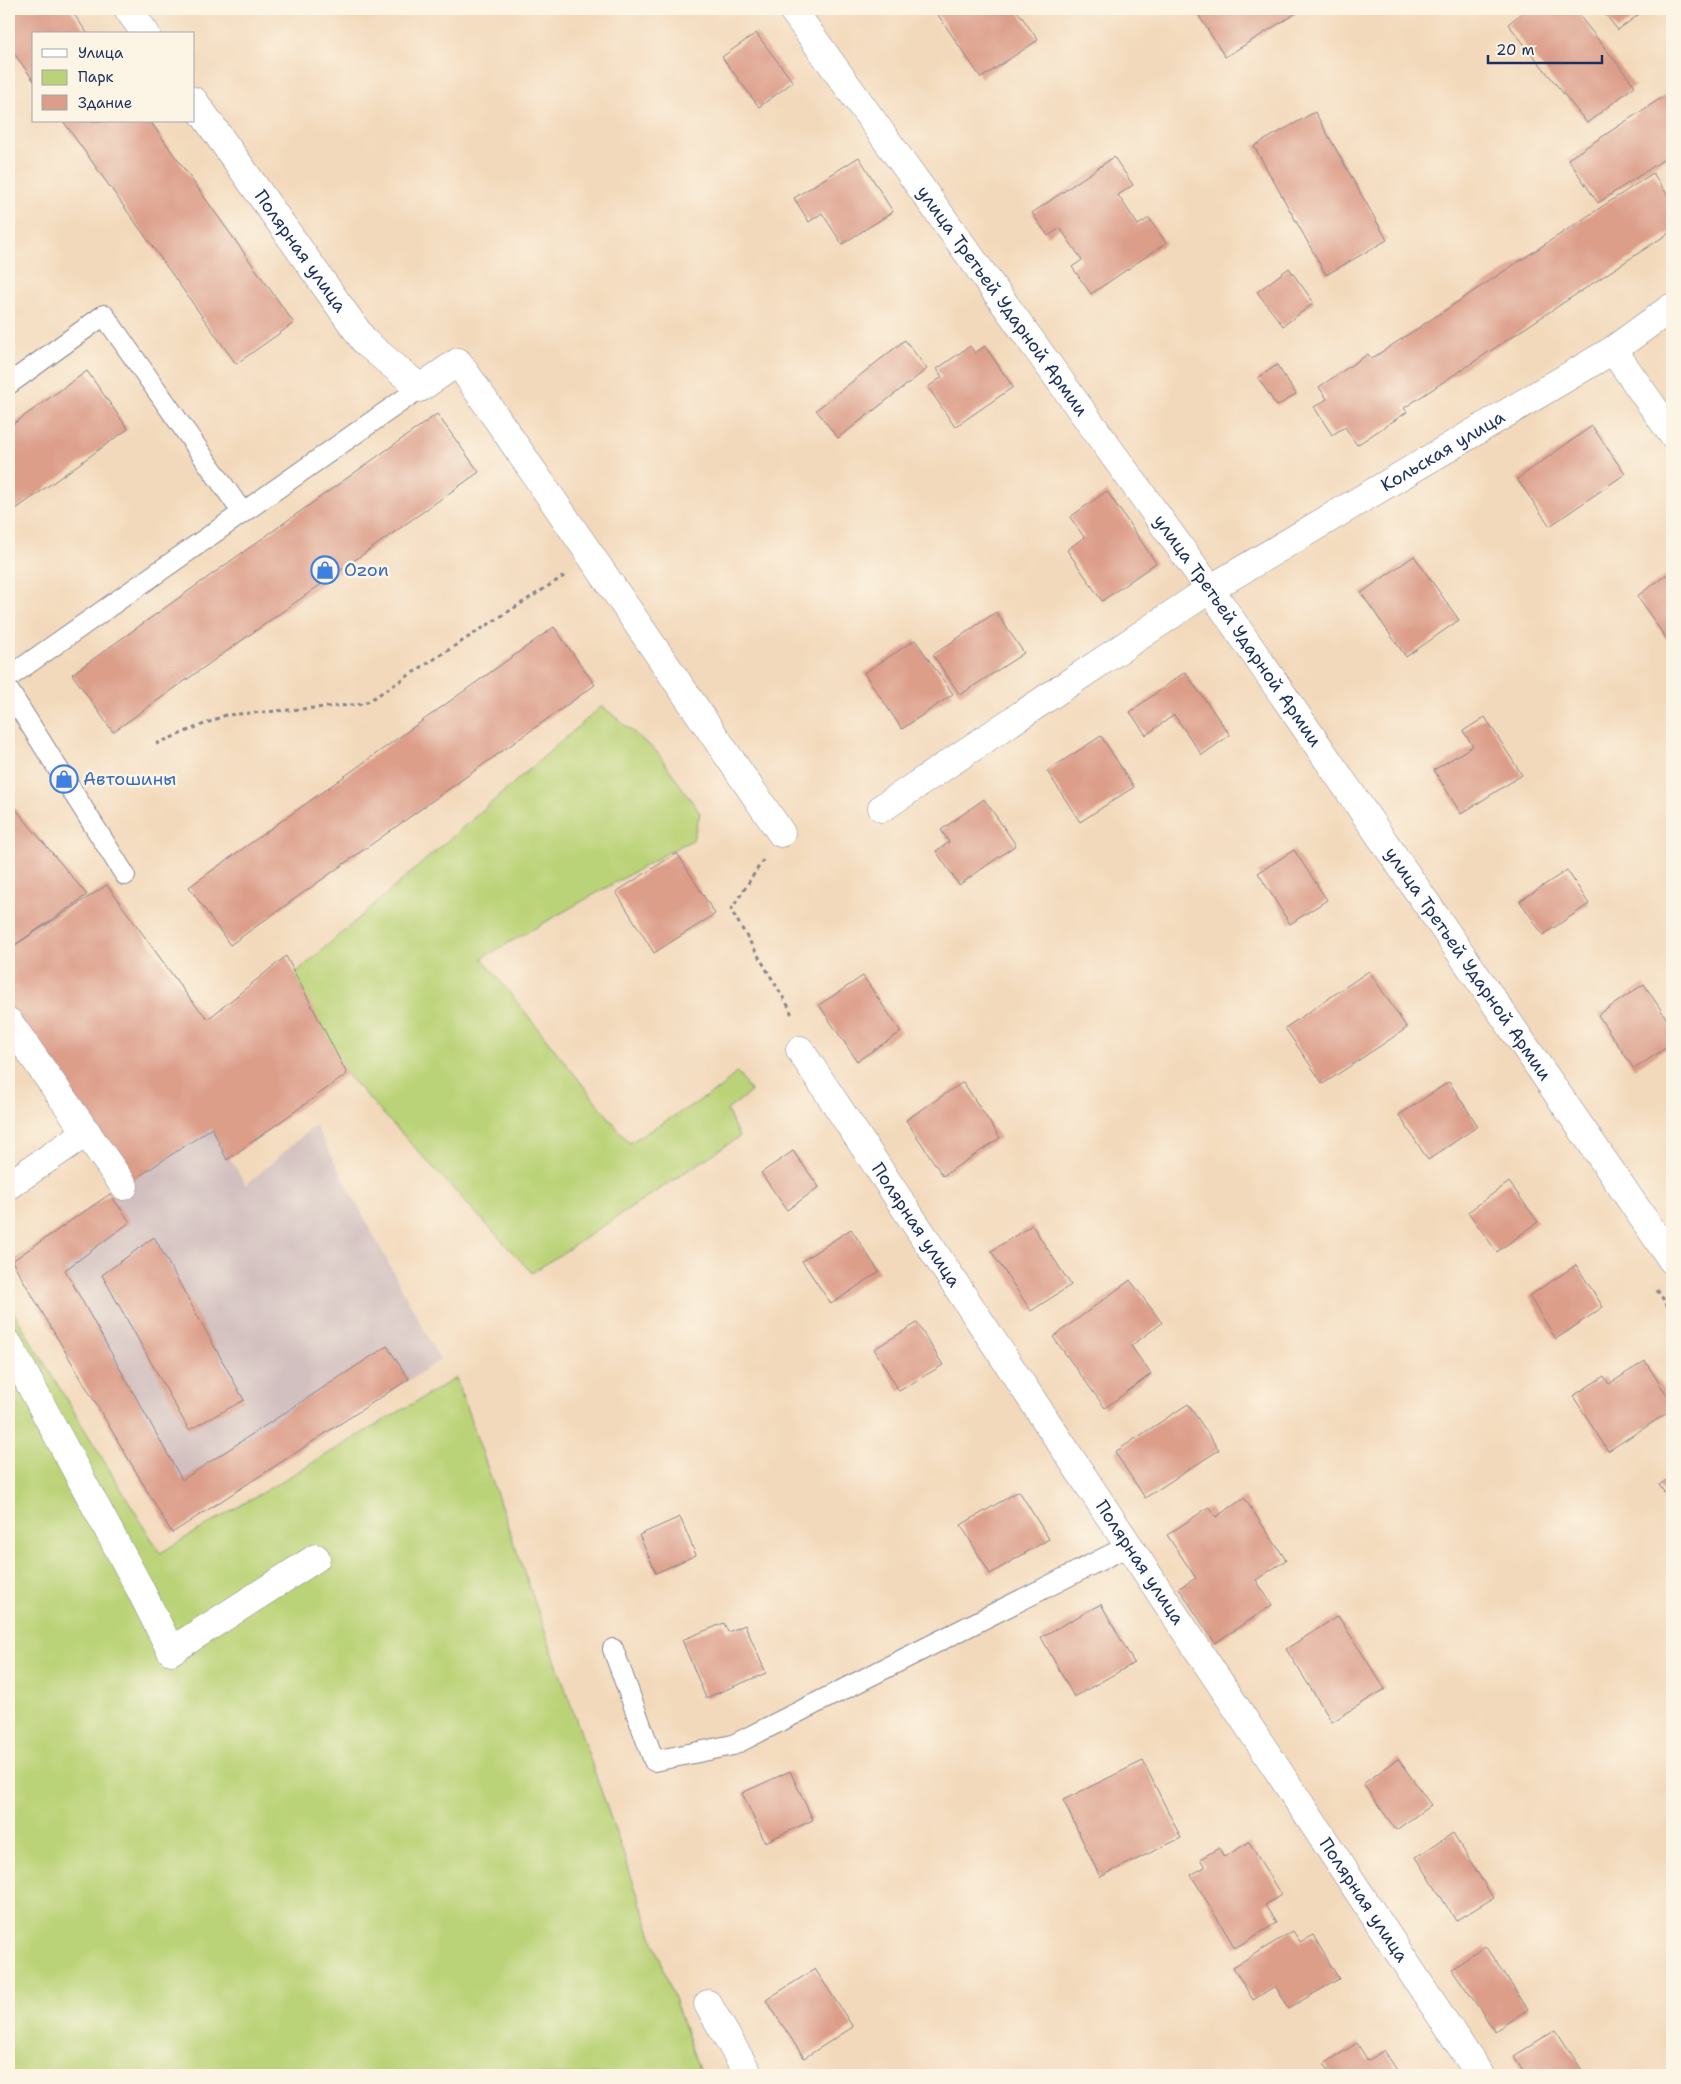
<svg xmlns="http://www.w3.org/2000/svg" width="1681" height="2084" font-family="'Shantell Sans',sans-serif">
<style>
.industrial{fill:#d2bfbf}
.green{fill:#bbd378;stroke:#6b816b}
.building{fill:#dc9d89}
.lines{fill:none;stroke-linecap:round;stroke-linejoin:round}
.lane-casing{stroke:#87848c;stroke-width:22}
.street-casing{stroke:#87848c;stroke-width:29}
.secondary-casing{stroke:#87848c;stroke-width:29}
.path{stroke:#87848c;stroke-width:3;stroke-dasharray:4 4;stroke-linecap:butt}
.lane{stroke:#fff;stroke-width:20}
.street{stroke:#fff;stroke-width:28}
.secondary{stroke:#fff;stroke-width:28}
.labels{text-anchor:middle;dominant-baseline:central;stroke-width:5;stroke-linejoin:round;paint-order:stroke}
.street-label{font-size:18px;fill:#1b2f5e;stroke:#fcf5e5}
.shop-label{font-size:18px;fill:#366cbe;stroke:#fcf5e5;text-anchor:start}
</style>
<rect width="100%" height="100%" fill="#fcf5e5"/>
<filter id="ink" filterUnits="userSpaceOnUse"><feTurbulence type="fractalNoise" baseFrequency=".02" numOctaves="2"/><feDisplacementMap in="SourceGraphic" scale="10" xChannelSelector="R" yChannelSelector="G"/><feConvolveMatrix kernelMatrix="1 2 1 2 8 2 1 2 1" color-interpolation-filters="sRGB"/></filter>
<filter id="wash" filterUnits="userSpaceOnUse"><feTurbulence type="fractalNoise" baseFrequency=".0096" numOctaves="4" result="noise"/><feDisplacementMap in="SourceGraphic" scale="20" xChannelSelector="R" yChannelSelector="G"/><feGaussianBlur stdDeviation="1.12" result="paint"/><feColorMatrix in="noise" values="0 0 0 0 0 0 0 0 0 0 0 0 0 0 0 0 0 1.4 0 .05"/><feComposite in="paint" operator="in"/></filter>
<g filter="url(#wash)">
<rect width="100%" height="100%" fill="#f3d9bb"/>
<!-- industrial -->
<path class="industrial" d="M315,1125L440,1360L172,1533L12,1261L110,1194L212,1128L246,1185Z"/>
<!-- green -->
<path class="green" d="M602,706L657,752L700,813L693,840L678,847L482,958L629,1143L719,1089L737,1072L751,1092L727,1110L739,1137L532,1273L330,1057L290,978Z
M9,1305L160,1553L456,1378L701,2075H9Z"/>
<g id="blocks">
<!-- building -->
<path class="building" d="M9,9H70L88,34H34V81L9,46Z
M934,9H1016L1038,40L981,78Z
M1211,9H1303L1225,57L1199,16Z
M1527,9H1574L1635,86L1587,123L1508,24Z
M1601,9H1646L1618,30Z
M756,33L793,82L759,107L722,57Z
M1672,91V154L1598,203L1568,159Z
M1315,112L1387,240L1326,275L1254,146Z
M63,121H150L294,323L236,364Z
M859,157L893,212L842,244L822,213L809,222L794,198Z
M1114,157L1133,185L1118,195L1138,225L1149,218L1166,243L1091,294L1072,267L1082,260L1060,228L1048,236L1032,213Z
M1653,173L1672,202V231L1404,408L1407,412L1357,445L1345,427L1332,435L1314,407L1327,399L1319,387L1368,354L1371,359Z
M1289,268L1314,303L1283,326L1257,292Z
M905,340L927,369L838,438L816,410Z
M970,346L975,353L985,346L1013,387L955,427L928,387L942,377L937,369Z
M1277,365L1296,394L1277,406L1258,378Z
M87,371L128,429L9,514V427Z
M437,414L479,472L113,732L72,674Z
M1592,426L1625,474L1550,526L1517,479Z
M1107,491L1156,563L1102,601L1067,550L1084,537L1070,517Z
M1414,556L1459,620L1406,657L1361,593Z
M1672,571V647L1637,596Z
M996,612L1024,653L960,695L933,655Z
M554,627L595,685L230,945L189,887Z
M915,640L953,694L902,729L864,673Z
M1185,672L1230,735L1202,755L1174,715L1146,735L1130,712Z
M1485,717L1522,775L1461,814L1434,770L1473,746L1463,731Z
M1101,736L1134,787L1080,822L1047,771Z
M984,799L1016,845L959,885L936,851L949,842L941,830Z
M9,801L87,895L12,947L107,885L190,999L208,1019L286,956L347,1074L227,1160L212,1128L124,1186L9,1005Z
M1294,850L1327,900L1290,924L1258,873Z
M677,853L715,914L654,953L616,892Z
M1567,870L1589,904L1543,935L1520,901Z
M1369,971L1407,1028L1323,1084L1285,1028Z
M863,976L901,1032L857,1061L819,1005Z
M1644,984L1672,1027V1044L1634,1069L1598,1015Z
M963,1082L1000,1138L943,1176L906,1120Z
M1449,1082L1478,1126L1428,1160L1399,1115Z
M793,1151L819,1187L787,1210L761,1173Z
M1509,1182L1538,1222L1497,1252L1468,1212Z
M110,1194L130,1222L65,1270L182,1480L387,1346L409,1379L172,1533L12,1261Z
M1032,1225L1071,1285L1031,1311L991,1251Z
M851,1229L879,1272L831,1304L802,1261Z
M154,1237L244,1400L189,1430L102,1275Z
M1576,1265L1603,1307L1556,1339L1529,1296Z
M1130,1280L1162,1323L1131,1346L1151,1374L1105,1408L1053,1337Z
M917,1323L943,1365L899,1391L874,1349Z
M1645,1361L1672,1403V1410L1608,1451L1573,1396L1604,1376L1609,1384Z
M1188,1404L1219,1450L1145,1498L1115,1452Z
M1672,1476V1503L1659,1485Z
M1019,1491L1049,1539L990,1574L961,1525Z
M1244,1498L1286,1560L1256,1580L1272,1605L1215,1643L1179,1588L1196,1578L1167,1535L1209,1507L1216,1517Z
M680,1517L696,1555L656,1573L639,1535Z
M1101,1604L1134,1663L1074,1697L1041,1637Z
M1338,1616L1385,1689L1332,1722L1286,1649Z
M724,1623L728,1632L745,1625L766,1673L706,1698L682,1640Z
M1398,1759L1431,1805L1396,1830L1363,1784Z
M1143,1761L1181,1838L1100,1877L1063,1800Z
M790,1771L813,1820L765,1842L742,1793Z
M1453,1833L1493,1898L1456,1921L1416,1857Z
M1249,1842L1281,1895L1265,1905L1276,1923L1235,1948L1191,1875L1205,1867L1200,1859L1219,1848L1224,1857Z
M1293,1931L1300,1942L1313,1935L1339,1979L1289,2008L1275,1986L1253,2000L1233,1967Z
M1485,1946L1528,2009L1495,2031L1452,1969Z
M815,1969L853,2027L804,2058L766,2000Z
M1556,2030L1585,2075H1526L1514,2056Z
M1357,2043L1368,2061L1384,2050L1400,2075H1332L1324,2064Z"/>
</g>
</g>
<g filter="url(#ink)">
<use href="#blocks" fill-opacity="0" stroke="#87848c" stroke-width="1"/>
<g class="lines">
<!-- lane casing -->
<g class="lane-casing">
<path id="lane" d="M9,384L104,315L242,512
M9,677L420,388
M9,691L125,875
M613,1649L654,1761L733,1745L1128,1546"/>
</g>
<!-- street casing -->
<g class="street-casing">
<g id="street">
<path d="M128,9L146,34"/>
<path id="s1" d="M194,101L365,342L420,388L458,362L781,833"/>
<path d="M1613,350L1672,434"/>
<path id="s2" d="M882,808L1210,589L1613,350L1672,307"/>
<path d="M9,1022L124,1186"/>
<path id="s3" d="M800,1050L1480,2075"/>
<path d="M9,1185L87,1132"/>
<path d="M9,1345L139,1587L171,1651L316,1558"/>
<path d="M708,2004L749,2075"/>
</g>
</g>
<!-- secondary casing -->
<g class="secondary-casing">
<g id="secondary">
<path id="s4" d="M792,9L1210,589L1672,1260"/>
</g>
</g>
<!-- path -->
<path class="path" d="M156,744L226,715L364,704L564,576
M763,860L731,910L790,1009L792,1017
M1657,1290L1672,1312"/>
<!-- lane -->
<use href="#lane" class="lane"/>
<!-- street -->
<use href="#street" class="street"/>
<!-- secondary -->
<use href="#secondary" class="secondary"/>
</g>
</g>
<!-- icons -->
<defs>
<g id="shop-ring" transform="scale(1.4375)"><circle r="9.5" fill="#fcf5e5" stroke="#3f7fe0" stroke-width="1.5"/><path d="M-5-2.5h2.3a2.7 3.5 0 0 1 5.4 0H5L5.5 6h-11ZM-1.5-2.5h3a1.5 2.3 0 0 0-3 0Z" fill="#3f7fe0"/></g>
</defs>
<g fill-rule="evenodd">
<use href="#shop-ring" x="325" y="570"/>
<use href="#shop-ring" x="64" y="779"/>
</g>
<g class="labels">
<!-- street labels -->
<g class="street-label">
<text stroke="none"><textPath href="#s1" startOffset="184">Полярная улица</textPath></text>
<text stroke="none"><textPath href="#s4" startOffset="360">улица Третьей Ударной Армии</textPath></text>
<text stroke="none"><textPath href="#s2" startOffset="665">Кольская улица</textPath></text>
<text stroke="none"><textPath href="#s4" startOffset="765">улица Третьей Ударной Армии</textPath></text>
<text stroke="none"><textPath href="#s4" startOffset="1170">улица Третьей Ударной Армии</textPath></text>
<text stroke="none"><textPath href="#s3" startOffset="210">Полярная улица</textPath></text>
<text stroke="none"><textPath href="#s3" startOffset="615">Полярная улица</textPath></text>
<text stroke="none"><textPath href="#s3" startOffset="1020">Полярная улица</textPath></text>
</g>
<!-- shop labels -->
<g class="shop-label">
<text x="344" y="570">Ozon</text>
<text x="83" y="779">Автошины</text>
</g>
</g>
<!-- margin -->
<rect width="1681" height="2084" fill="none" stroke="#fcf5e5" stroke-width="30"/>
<!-- legend -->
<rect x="32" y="32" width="162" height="90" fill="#fcf5e5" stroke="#a2a6af"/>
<rect x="42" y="49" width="25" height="8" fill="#ffffff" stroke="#a2a6af"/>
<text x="78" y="58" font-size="15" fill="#1b2f5e">Улица</text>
<rect x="42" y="70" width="25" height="15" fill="#bbd378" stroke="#a2a6af"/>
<text x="78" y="82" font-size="15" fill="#1b2f5e">Парк</text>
<rect x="42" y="95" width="25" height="15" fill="#dc9d89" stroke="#a2a6af"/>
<text x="78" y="108" font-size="15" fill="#1b2f5e">Здание</text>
<!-- scale -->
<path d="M1488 55v8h114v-8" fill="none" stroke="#1b2f5e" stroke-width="2.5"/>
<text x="1496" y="55" font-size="15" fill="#1b2f5e" stroke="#fcf5e5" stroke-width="4" paint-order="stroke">20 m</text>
</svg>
